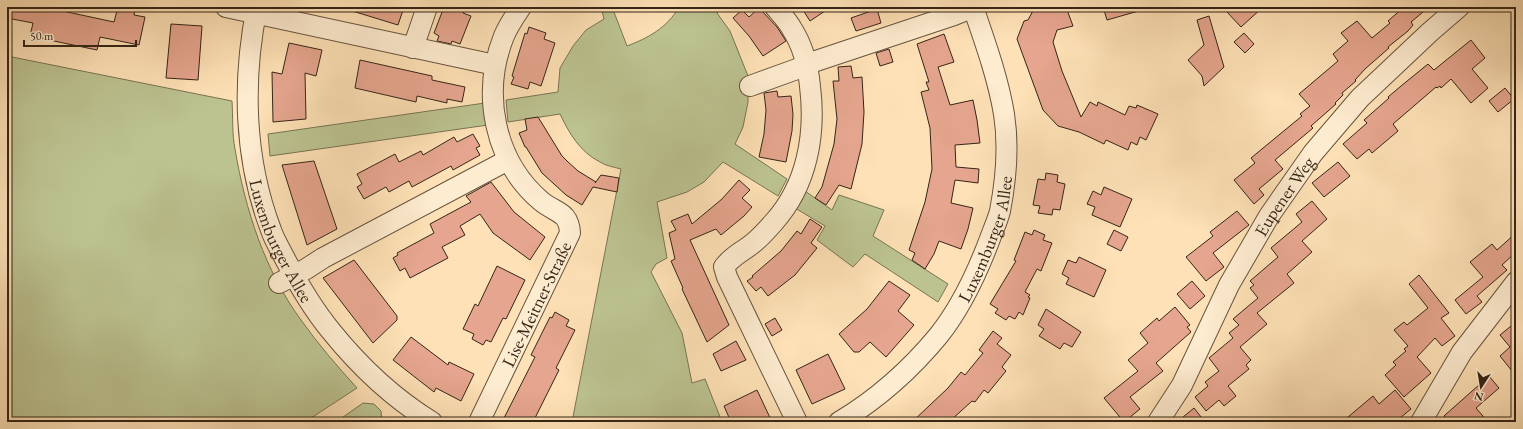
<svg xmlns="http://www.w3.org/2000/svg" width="1523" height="429" font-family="'EB Garamond',serif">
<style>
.green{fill:#bcc391;stroke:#787454}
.building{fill:#e5a58e;stroke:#352517}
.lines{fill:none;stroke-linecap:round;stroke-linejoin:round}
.minor-casing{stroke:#67543f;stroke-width:22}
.minor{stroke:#feecd0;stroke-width:20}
.labels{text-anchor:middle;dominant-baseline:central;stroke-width:3;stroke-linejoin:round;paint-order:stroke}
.street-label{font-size:18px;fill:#352517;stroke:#feecd0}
</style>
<rect width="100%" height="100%" fill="#fee1b6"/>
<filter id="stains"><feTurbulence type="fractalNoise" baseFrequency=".005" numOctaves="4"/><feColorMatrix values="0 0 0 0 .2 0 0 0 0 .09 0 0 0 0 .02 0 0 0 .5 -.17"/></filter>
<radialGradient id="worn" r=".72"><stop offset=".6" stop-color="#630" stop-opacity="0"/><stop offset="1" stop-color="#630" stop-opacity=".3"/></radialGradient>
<!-- green -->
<path class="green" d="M601,7H612L627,46C648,38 667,28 679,7H721L717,13L730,31L748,76V102L743,127L735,144L787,179L778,196L723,162L704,182L687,192L657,202L667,258L656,264L651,272L682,333L692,383L705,379L722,422H572L621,169C614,167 606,166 600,162C580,152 569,133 560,114L508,122L506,100L558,92L560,68L573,46L586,30L604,19Z
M7,56L232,101C233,117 232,134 235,149C245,209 265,271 301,320C318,344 337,366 357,388L305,422H7Z
M485,103L488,125L270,156L268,134Z
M805,191L832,210L839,195L884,210L873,236L948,284L938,302L865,254L853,267L817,240L825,226L795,208Z
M363,403L374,404L381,411L382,422H336Z"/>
<!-- building -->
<path class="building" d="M7,7H44L114,22L118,7H120L135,10L134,15L145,17L139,45L100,37L97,50L30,36L33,23L7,18Z
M350,7H404L398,25L349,10Z
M444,7H466L463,13L471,16L460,44L452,41L451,44L437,41L439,36L434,33Z
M801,7H831L810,21Z
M1035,7H1066L1073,26L1057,30L1053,42L1062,71L1081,117L1090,102L1097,106L1098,102L1125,115L1129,106L1136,108L1137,105L1158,114L1146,140L1140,137L1137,145L1131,142L1128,150L1106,140L1104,144L1079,132L1058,126L1043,110L1017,39L1024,21L1028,20Z
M1103,7H1141L1142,10L1107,20Z
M1239,7H1263L1241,27L1226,11Z
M1404,7H1429L1411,22L1413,25L1408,31L1388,47L1389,48L1365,69L1355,80L1356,81L1342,93L1343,95L1335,103L1336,104L1311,126L1313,128L1275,160L1283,169L1259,189L1264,195L1254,204L1234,180L1255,163L1251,158L1302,116L1300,114L1310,106L1299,94L1338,61L1333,54L1348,41L1341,33L1357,21L1372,38L1390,23L1388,21Z
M759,8L777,27L786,41L763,56L749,36L733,18L742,10L749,17Z
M877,9L881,23L856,31L851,18Z
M1209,16L1224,67L1204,86L1202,76L1188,60L1204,45L1197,20Z
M171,24L202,26L198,80L166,78Z
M529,27L546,33L544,39L555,43L541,86L530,82L528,89L511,84L514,77L512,76L525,33L527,34Z
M1244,33L1254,44L1245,53L1234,42Z
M944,34L954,62L938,67L950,105L973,100L977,120L980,143L955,145L956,167L979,169L978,183L955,180L951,203L973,208L968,229L961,249L939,241L934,254L925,269L912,260L915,253L909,250L925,202L932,169L930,128L921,92L929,90L926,82H929L917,44Z
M1471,40L1485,58L1472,69L1488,88L1471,103L1451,79L1441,88L1440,86L1437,88L1436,87L1393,124L1398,131L1372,153L1369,149L1357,159L1343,144L1367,123L1364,120L1389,98L1388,97L1401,86L1428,64L1434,70Z
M289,43L322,50L316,76L305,73L306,119L273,122L272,72L282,74Z
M889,49L893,62L880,66L876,53Z
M360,60L432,76V80L465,87L462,102L447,99V103L417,96L416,102L355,88Z
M851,66L853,78L862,77L864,112L862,144L851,189L839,185L826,205L815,198L822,187L834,144L837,119L833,81H839L838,67Z
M1505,88L1514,99L1498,112L1489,101Z
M777,91L778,97L791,96L793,114L792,131L786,162L759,157L764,134L766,110L764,93Z
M538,117L562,156L567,161L578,171L596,182L595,183L601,175L619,178L617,192L593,187L582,205L566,195L542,173L526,147H525L519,133L527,130L525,119Z
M473,134L480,146L476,148L480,155L453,170L451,166L412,187L409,181L389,192L386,187L364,199L357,187L362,184L357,174L395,154L399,162L421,151L423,155L454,137L457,142Z
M314,161L337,229L307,245L282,165Z
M1338,162L1350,176L1324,197L1312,183Z
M1046,173L1058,175L1057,182L1065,184L1060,210L1053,209L1052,215L1038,213L1040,206L1033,205L1038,179L1045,180Z
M739,180L750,190L742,198L752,207L744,216L721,235L716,229L690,240L729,325L707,342L682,289L683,288L671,261L675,259L669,233L676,230L671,221L688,214L692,224L722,199Z
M491,182L514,212L545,237L530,260L493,233L480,214L460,226L465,235L442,247L448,258L410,278L405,268L400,271L393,258L398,255L397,253L434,233L430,224L471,202L466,196Z
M1104,187L1132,199L1120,227L1092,215L1095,207L1087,204L1093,191L1101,195Z
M1312,201L1327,219L1302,241L1312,252L1287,274L1294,283L1257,313L1267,324L1240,347L1251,360L1246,365L1249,369L1228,386L1236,396L1224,406L1219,400L1206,411L1195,397L1208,386L1205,382L1219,371L1209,358L1233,338L1229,333L1239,325L1233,319L1258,298L1250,288L1254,285L1250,281L1278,257L1271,248L1302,222L1296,214Z
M1237,211L1249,225L1213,253L1224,267L1206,281L1186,257L1213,236L1210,232Z
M810,219L822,227L811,243L817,248L795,275L768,296L761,287L756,291L747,281L753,277L752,276L781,251L797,231L801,234Z
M1034,230L1045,235L1043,240L1052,243L1041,271L1037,269L1025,292L1030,295L1028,297L1030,298L1023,315L1019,312L1015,319L1009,316L1006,320L995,313L998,309L990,304L1016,261L1014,260L1025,232L1032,235Z
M1114,230L1128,237L1121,251L1107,244Z
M1516,233V252L1502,265L1507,270L1477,296L1482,302L1466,314L1455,300L1483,277L1470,262L1492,244L1497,250Z
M1079,257L1106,270L1094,297L1066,284L1069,278L1062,274L1068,260L1076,263Z
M354,260L397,316V320L373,343L323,278Z
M497,266L525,280L506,319L503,318L491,342L486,340L483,345L472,339L474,334L463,329L475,304L478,306Z
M1419,275L1449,313L1441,318L1455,336L1442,346L1435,338L1417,357L1431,373L1404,397L1385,375L1396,365L1393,362L1406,351L1404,349L1408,346L1394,330L1404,322L1407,325L1428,308L1409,284Z
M889,281L910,295L898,311L914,325L886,357L870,342L859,352H854L839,334L867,309Z
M1192,281L1205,296L1190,309L1177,294Z
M1175,307L1190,325L1187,327L1191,332L1156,363L1163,371L1130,397L1140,409L1124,422L1104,398L1138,371L1128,360L1148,343L1140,333L1157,318L1159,321Z
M1046,309L1081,332L1072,347L1064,343L1060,349L1039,336L1044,329L1038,325Z
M555,312L569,320L566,326L575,330L556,368L559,370L533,422H502L535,357L531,355L550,317L552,318Z
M775,318L782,330L772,336L765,324Z
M1516,322V376L1500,356L1510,347L1500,335Z
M993,331L1002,338L997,344L1011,355L1002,367L1006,371L988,393L984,390L975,402L972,401L949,422H912L948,388L961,372L965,375L983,353L979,350Z
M411,337L448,365L449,362L474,374L461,401L436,388L434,392L393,360Z
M736,341L746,360L721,371L713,354Z
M828,354L845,389L812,404L796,370Z
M1489,376L1499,388L1476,408L1488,422H1449L1444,416Z
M757,390L772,422H731L724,406Z
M1395,390L1411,409L1395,422H1342L1373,396L1379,404Z
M1194,408L1205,422H1177Z"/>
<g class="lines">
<!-- minor casing -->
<g class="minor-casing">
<g id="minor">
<path d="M226,7L495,65"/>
<path id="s1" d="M257,7C242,81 244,159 271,230C274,239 279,247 283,255C297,282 312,308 331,331C360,367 393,398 432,422"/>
<path d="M775,7C781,14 788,21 792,29C803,46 808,66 810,86C816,135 807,185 774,222C767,230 760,238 752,244C742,252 732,256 724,267L727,277L797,422"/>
<path d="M413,48L427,7"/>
<path d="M750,86L797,69L807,64L954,15L974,7"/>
<path d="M279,283L306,269L323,258L508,160"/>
<path id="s2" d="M479,422L570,233C569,211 555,213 541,201C494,161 481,93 504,36C508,26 515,16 521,7"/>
<path id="s3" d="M839,422C876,400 911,369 939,335C962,306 978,271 991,236C994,228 998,219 1000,211C1006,180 1009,146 1004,114C998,78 985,42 973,7"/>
<path id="s4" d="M1158,422L1182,385L1229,285L1269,216L1313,153L1360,98L1430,32L1459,7"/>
<path d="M1421,422L1462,352L1516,282"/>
</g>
</g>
<!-- minor -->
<use href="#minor" class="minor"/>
</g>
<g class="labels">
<!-- street labels -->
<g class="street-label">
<text stroke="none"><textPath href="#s4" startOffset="259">Eupener Weg</textPath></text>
<text stroke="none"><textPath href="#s3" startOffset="241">Luxemburger Allee</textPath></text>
<text stroke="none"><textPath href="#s1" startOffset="240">Luxemburger Allee</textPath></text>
<text stroke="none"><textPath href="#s2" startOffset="131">Lise-Meitner-Straße</textPath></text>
</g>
</g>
<!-- margin -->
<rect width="1523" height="429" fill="none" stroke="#fee1b6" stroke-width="24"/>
<rect x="8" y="8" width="1507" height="413" fill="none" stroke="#352517" stroke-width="2"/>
<rect x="12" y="12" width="1499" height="405" fill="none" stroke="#352517"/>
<!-- north arrow -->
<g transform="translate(1481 387) rotate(192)" stroke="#feecd0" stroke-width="3" paint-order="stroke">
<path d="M0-3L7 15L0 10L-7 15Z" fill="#352517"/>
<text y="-6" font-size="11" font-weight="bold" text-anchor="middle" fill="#352517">N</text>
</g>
<!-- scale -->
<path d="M24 40v6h112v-6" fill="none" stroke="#352517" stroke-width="2"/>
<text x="30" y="40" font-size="12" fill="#352517" stroke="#feecd0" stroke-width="3" paint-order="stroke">50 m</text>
<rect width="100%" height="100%" filter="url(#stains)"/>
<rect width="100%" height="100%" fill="url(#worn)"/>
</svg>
